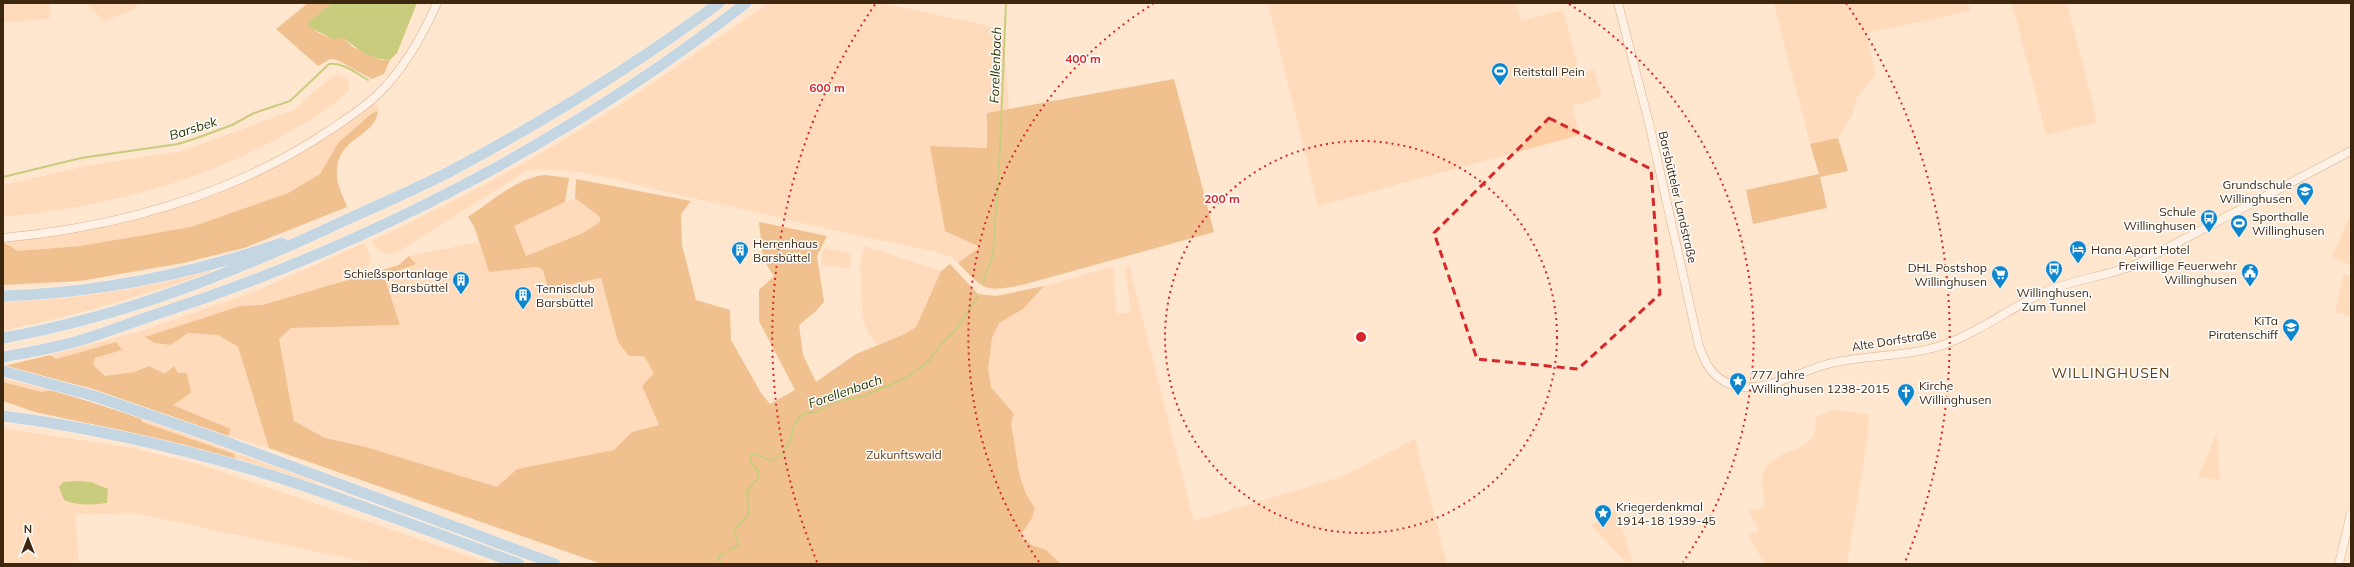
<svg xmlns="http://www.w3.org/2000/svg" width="2354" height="567" font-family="Mulish,sans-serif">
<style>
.green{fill:#ffcfa4}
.forest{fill:#e09341}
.water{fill:#88ad18}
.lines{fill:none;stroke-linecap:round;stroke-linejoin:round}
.stream{stroke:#88ad18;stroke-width:2}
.secondary-casing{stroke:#ac753c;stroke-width:9}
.highway-casing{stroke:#fff;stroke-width:12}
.secondary{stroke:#fff;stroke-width:8}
.highway{stroke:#7fc3fa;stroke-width:11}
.marked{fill:none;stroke:#d62828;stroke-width:3;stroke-dasharray:8 5;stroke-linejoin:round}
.ring{fill:none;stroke:#d62828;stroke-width:2;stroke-dasharray:2 4}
.labels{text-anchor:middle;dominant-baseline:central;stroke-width:3;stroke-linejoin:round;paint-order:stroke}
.poi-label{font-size:12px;fill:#3e270f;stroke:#fff;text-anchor:start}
.street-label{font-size:12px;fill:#3e270f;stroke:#fff}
.park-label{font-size:12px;fill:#643d11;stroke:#fff}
.water-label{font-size:13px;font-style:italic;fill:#283600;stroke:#fff}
.quarter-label{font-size:14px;letter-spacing:1px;fill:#633b0d;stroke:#fff}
.centre{fill:#d62828;stroke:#fff;stroke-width:2}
.ring-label{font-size:12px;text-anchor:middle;font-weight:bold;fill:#d62828;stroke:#fff;stroke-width:3;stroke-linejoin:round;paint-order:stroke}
</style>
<rect width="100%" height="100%" fill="#ffe6cf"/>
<!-- green -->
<path class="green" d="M3,3H50L49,19C32,19 19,24 3,22Z
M86,3H141L132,10L104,21Z
M769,3H882L1003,29L1009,109L987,113V148L931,146L981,247L958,263L952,257L937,252C848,234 760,213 671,193C631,184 564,163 526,171L396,253C383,255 379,252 372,241C428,214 483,187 536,156C617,110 693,55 769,3Z
M1268,3H1516L1521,21L1563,10L1580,74L1594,70L1602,97L1572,106L1580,135L1318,206Z
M1774,3H1968L1970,11L1866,33L1876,75L1857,97L1852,115L1838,138L1810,144Z
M2012,3H2067L2097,122L2046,135Z
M340,75L348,80L350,89C333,107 310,120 289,132C202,182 102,208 3,217V185L91,165L182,151L294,110L332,76Z
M372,104L378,105V111L371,114L338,143L320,174L288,193L191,227L80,246L18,251L4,242C141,228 263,191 372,104Z
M575,198L600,217V222L583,233L526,256L513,226Z
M2351,213V265L2332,257Z
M479,242L489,272L537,267L543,270L548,289L601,278L618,342L644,356L654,373L642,386L659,425L632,432L614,450L517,469L497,487L366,447L325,438L294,421L279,339L291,328L400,325L384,276L416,264L409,256Z
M364,243L371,258L366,274L262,305L240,306L145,337L155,343L170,345L188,333L218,335L238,347L269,448L228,436L231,429L173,405L165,374L148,366L134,372L105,376L93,365L95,358L121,350L116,342L55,359L50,355L141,331L254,292Z
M864,246L941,271L916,327L906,334L876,345L863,322L860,267Z
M824,248L852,254L849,269L821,264Z
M1129,265L1194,521L1341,477L1415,439L1447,564H1061L1046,550L1032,545L1020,536V532L1029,525L1035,508C1018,483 1019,469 1014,441C1013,431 1010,424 1014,414L991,387L988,369L992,338L999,323L1023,309L1044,286L1111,267L1115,271L1113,276L1117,314L1131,312L1125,269Z
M210,270L211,272C143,296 74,315 3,331V300Z
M2344,274L2351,276V316L2335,312Z
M3,378L52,390L42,392L3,382Z
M1835,410L1869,414L1868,435L1847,564H1765L1748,535L1759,531L1749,511L1765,507C1764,498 1762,488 1762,479C1765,450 1805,454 1814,435C1816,430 1815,422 1816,416Z
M141,418L316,482L315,487L237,462L142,422Z
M3,428L133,448L202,465L492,564H374L134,513L75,514L79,564H3Z
M2217,433L2220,481L2198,476Z
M1616,510L1633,562H1626L1591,525Z"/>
<!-- forest -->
<path class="forest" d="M308,3H332L308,22C314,34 330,39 343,38L353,47L381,60H390L384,74L372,79L337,60L330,59L318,66L276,29Z
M1174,79L1214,232L1022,285C984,292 985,291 958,263L980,247L945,231L930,146L987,148V113Z
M378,111C376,139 329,137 338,183C340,191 344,199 347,207L244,248L183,263L80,281L3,285V242L18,251L80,246L191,227L288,193L320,174L338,143L371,114Z
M1838,138L1848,171L1820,177L1827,208L1753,224L1746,190L1819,174L1810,144Z
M545,175L569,178L565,202L514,226L526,256L583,233L600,222V217L575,198L576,179L691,201L681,214L682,245L696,300L730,310L731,340L761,393L770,404L795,390L759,321V290L774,276L763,259L759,222L827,236L817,256L824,302L816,311L799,325L803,355L816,382L856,354L905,334L916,327L941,271L950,264L978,294L996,296L1044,286L1023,309L999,323L992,338L988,369L991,387L1014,414C1009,424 1013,431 1014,441C1019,469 1018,483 1035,508L1032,518L1020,536L1032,545L1046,550L1061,564H602L269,448L238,347L218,335L188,333L170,345L155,343L145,337L240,306L262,305L399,265L409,256L416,264L384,276L400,325L291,328L279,339L294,421L325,438L366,447L497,487L517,469L614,450L632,432L659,425L642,386L654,373L644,356H629L618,342L601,278L548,289L543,270L537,267L489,272L474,226L468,217C491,202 518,177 545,175Z
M116,342L122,350L95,358L93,365L105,376L134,372L149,366L165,374L174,366L178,373H187L191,393L173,405L231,429L228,436L93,389L4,366L50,355L56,359Z
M3,382L42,392L52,390L141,418L142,422L234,454L237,462L137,434L35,412L3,401Z"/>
<!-- water -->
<path class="water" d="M332,3H417L397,53L390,60C368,59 360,50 343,38L333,39L309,27L308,22Z
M77,481L91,482L108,489L107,503C92,505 78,506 64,500L59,487L63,482Z"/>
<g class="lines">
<!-- stream -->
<path class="stream" d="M3,177L81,158L178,144L197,138L232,125L254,113L290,101L329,64C343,62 356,73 368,80
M983,282L993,255L1000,148L1006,3
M729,550L739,545L734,530L749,514L747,491L758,478V471L750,462L751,455L757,454L771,461L781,455L790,442L794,424L803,414L819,411L837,401L864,396L906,378L929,361L941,344L954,332L978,297
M721,564L718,556L725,553"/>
<!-- secondary casing -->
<g class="secondary-casing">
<path id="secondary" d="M1618,3L1649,123L1699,346C1705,363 1712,377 1730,384C1760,395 1795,374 1824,365C1862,354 1905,358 1943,345C1980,332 2011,307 2047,291C2076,279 2108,276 2137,264L2351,151
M3,238C118,227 233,195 330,130C346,119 364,108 378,94C404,69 423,35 437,3
M2339,564L2351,513"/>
</g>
<!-- highway casing -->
<g class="highway-casing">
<path id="highway" d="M3,296C99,293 191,274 282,243
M3,338C126,316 238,271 350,218C384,203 418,188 451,171C544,121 634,66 719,3
M3,357C31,352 61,347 88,338C110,331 130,323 151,316C364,248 569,141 746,3
M3,371L94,396L210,436L555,564
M3,416C97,428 189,450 280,478C360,504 440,535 519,564"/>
</g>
<!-- secondary -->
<use href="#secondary" class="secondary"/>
<!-- highway -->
<use href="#highway" class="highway"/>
</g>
<!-- marked area -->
<path d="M0 0H2354V567H0ZM1549,118L1651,169L1660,294L1578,369L1477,359L1434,233Z" fill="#ffe6cf" fill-opacity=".55" fill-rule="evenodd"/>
<path class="marked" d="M1549,118L1651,169L1660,294L1578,369L1477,359L1434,233Z"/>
<!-- distance rings -->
<g class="ring">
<circle cx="1361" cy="337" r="196"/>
<path d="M1039 562A393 393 0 0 1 1153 4M1569 4A393 393 0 0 1 1683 562"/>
<path d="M817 562A589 589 0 0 1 876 3M1846 3A589 589 0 0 1 1905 562"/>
</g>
<!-- icons -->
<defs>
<g id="stadium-pin" transform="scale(0.9)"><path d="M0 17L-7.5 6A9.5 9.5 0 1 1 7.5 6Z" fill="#0e86ce" stroke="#fff"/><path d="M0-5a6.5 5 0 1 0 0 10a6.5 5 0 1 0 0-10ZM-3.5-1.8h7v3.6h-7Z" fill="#fff"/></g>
<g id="school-pin" transform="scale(0.9)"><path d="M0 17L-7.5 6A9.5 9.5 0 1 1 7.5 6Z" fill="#0e86ce" stroke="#fff"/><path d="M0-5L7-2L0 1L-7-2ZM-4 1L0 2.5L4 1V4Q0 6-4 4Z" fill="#fff"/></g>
<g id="bus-pin" transform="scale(0.9)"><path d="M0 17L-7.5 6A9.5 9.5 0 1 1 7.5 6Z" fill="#0e86ce" stroke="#fff"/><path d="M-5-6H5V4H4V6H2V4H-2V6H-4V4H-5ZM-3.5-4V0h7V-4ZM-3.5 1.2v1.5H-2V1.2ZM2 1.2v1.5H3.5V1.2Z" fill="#fff"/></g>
<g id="hotel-pin" transform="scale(0.9)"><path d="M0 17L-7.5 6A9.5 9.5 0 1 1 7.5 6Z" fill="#0e86ce" stroke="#fff"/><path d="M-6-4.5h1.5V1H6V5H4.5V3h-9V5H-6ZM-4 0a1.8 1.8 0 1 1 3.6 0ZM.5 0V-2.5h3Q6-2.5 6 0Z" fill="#fff"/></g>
<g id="building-pin" transform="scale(0.9)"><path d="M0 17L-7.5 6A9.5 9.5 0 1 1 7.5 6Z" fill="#0e86ce" stroke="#fff"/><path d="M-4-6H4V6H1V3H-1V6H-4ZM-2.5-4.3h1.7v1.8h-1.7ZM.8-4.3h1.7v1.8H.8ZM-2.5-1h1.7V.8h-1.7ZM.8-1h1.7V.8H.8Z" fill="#fff"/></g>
<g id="civic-pin" transform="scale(0.9)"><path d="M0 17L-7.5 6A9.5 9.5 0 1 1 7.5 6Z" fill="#0e86ce" stroke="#fff"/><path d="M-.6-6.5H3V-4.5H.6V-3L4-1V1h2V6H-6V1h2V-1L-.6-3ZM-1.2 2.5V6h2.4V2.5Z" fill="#fff"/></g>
<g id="supermarket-pin" transform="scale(0.9)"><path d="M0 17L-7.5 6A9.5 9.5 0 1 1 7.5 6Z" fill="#0e86ce" stroke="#fff"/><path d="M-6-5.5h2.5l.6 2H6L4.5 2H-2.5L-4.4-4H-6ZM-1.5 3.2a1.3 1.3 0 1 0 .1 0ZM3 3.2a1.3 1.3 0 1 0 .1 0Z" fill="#fff"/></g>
<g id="sight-pin" transform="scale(0.9)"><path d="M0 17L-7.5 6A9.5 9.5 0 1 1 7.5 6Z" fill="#0e86ce" stroke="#fff"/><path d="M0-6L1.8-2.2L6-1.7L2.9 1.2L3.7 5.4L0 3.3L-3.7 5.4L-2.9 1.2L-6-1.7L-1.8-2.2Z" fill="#fff"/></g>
<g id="church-pin" transform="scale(0.9)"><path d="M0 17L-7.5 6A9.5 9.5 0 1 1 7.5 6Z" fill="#0e86ce" stroke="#fff"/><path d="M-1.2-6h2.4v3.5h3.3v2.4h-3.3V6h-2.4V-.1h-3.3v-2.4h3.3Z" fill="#fff"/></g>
</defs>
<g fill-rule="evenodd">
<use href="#stadium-pin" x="1500" y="71"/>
<use href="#school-pin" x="2305" y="191"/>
<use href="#bus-pin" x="2209" y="218"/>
<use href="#stadium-pin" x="2239" y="223"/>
<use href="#hotel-pin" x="2078" y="249"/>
<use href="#building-pin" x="740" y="250"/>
<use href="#bus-pin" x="2054" y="269"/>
<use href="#civic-pin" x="2250" y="272"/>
<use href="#supermarket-pin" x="2000" y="274"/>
<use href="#building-pin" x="461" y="280"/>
<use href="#building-pin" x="523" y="295"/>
<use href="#school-pin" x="2291" y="327"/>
<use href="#sight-pin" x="1738" y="381"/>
<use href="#church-pin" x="1906" y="392"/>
<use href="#sight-pin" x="1603" y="513"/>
</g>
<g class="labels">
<!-- poi labels -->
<g class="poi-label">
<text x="1513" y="71">Reitstall Pein</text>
<text x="2292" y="184" text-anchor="end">Grundschule<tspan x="2292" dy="14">Willinghusen</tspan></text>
<text x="2196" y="211" text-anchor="end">Schule<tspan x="2196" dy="14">Willinghusen</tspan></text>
<text x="2252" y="216">Sporthalle<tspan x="2252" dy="14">Willinghusen</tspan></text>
<text x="753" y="243">Herrenhaus<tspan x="753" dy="14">Barsbüttel</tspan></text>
<text x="2091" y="249">Hana Apart Hotel</text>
<text x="2237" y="265" text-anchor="end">Freiwillige Feuerwehr<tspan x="2237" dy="14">Willinghusen</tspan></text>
<text x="1987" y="267" text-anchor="end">DHL Postshop<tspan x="1987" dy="14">Willinghusen</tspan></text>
<text x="448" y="273" text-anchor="end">Schießsportanlage<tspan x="448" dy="14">Barsbüttel</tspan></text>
<text x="536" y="288">Tennisclub<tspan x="536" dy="14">Barsbüttel</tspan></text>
<text x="2054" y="292" text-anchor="middle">Willinghusen,<tspan x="2054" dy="14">Zum Tunnel</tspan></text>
<text x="2278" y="320" text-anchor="end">KiTa<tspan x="2278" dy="14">Piratenschiff</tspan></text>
<text x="1751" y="374">777 Jahre<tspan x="1751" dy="14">Willinghusen 1238-2015</tspan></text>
<text x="1919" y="385">Kirche<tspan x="1919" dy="14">Willinghusen</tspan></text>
<text x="1616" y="506">Kriegerdenkmal<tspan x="1616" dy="14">1914-18 1939-45</tspan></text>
</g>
<!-- street labels -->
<g class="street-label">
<text transform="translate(1678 197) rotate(77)">Barsbütteler Landstraße</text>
<text transform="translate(1894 340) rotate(-9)">Alte Dorfstraße</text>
</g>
<!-- park labels -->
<g class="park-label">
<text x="904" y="454">Zukunftswald</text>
</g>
<!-- water labels -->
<g class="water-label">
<text transform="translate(995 65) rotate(-88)">Forellenbach</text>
<text transform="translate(193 128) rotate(-18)">Barsbek</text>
<text transform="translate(845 391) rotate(-19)">Forellenbach</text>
</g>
<!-- quarter labels -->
<g class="quarter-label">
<text x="2111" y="373">WILLINGHUSEN</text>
</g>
</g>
<circle cx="1361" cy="337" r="6" class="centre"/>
<g class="ring-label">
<text x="1083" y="63">400 m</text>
<text x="827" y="92">600 m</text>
<text x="1222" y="203">200 m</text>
</g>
<!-- border -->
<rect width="2354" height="567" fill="none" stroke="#3e270f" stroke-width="8"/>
<!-- north arrow -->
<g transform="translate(28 539)" stroke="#ffffff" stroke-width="3" paint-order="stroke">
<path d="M0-3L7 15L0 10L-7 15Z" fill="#3e270f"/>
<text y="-6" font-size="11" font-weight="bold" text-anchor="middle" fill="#3e270f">N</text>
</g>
</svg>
